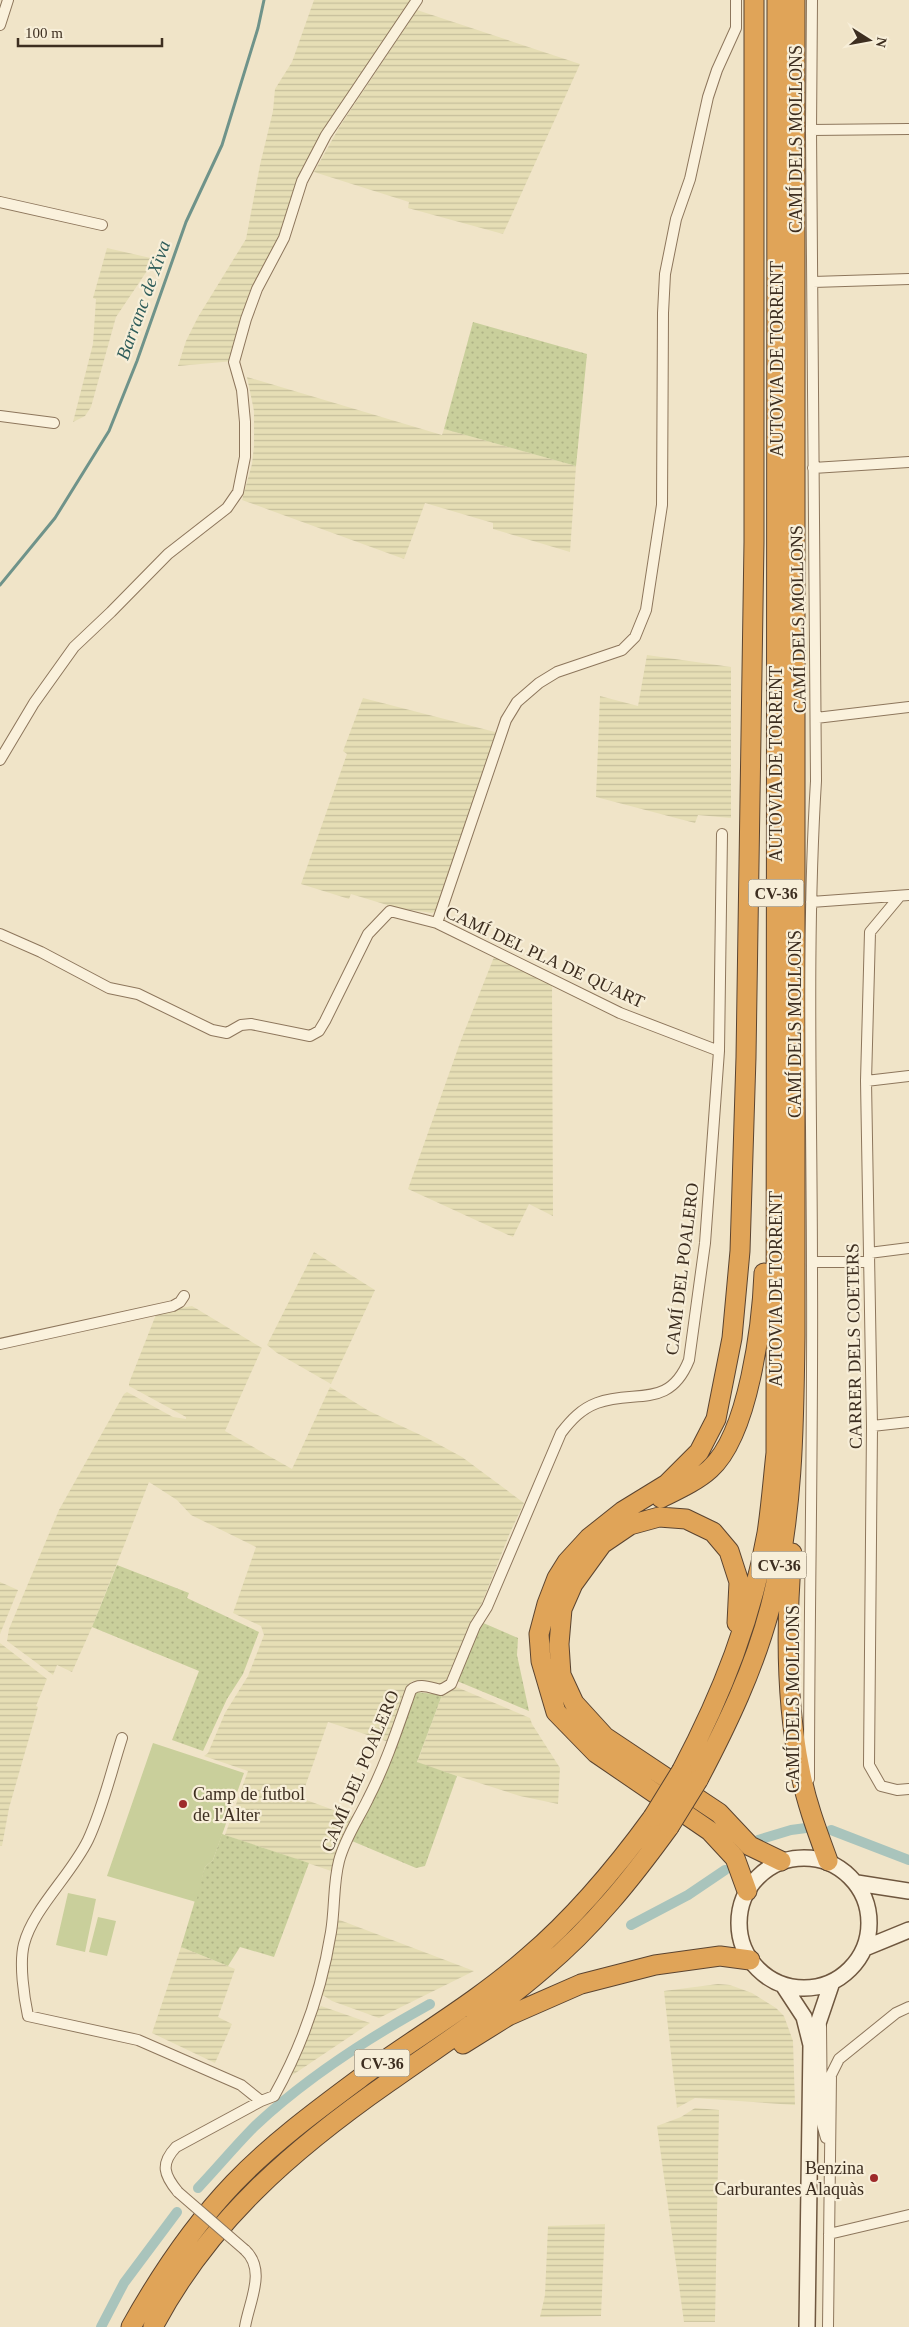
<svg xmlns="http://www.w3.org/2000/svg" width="909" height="2327" font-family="Georgia,serif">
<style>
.farmland{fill:url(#farmland-rules)}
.grass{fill:url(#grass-dots)}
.pitch{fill:#c9cf9b}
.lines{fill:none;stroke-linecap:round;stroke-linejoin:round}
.stream{stroke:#6f938a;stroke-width:3}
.canal{stroke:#a9c4bc;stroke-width:10}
.street-casing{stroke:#8d765c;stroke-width:12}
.secondary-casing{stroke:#6f573f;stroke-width:18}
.highway-casing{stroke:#5b4430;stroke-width:21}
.street{stroke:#faf1dc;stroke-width:10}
.secondary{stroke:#faf1dc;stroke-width:15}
.highway{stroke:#e0a458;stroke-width:19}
.street-bridge-casing{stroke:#8d765c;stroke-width:12;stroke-linecap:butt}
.highway-bridge-casing{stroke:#5b4430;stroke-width:21;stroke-linecap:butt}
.street-bridge{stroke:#faf1dc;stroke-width:10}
.highway-bridge{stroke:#e0a458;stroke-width:19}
.poi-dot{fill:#9e2a2b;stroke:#f7eed8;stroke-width:2}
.labels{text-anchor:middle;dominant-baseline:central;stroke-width:4.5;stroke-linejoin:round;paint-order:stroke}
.shield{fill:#f7eed8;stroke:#756857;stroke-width:1}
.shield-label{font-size:16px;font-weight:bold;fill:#3d2e20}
.street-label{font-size:18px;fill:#3d2e20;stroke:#f7eed8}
.poi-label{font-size:18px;fill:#3d2e20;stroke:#f7eed8;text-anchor:start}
.water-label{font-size:19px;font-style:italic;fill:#2f5d5a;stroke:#f7eed8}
</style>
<defs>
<pattern id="farmland-rules" width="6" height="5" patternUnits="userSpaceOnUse" patternTransform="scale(1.25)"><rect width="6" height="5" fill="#e6deb5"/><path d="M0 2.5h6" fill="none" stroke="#c6bf9b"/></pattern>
<pattern id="grass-dots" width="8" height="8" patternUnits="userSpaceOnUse" patternTransform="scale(1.25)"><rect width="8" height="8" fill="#c9cf9b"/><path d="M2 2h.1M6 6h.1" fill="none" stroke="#aeb285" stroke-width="1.8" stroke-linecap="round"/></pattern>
</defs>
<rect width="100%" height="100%" fill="#f0e4c8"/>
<!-- farmland -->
<path class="farmland" d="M314,0H411L338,108L301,171L284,228L268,261L251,288L237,341L234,361L178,366L186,341L198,317L246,239L260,165L273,111L275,89L292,62Z
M417,10L580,64L503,234L408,208L409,202L314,172L340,126Z
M107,248L155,259L116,317L91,407L85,416L73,422L93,344L96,299L93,298Z
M247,377L442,435L444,429L576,466L570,552L493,529V523L425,503L404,559L242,500L252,464L254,446V411Z
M647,655L731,667V818L698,815L695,823L596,797L600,696L638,706Z
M363,698L499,733L445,890L436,911L432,913L397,908L351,894L349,899L301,884L347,754L343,751Z
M496,952L552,980L553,1216L529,1204L513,1237L408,1189L461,1040Z
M314,1252L375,1290L331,1384L277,1353L267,1345Z
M192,1306L262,1348L225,1431L292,1469L330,1387L369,1411L427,1438L462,1457L524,1503L509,1535L450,1683L436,1684L412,1681L389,1742L328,1722L301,1798L355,1818L334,1872L225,1835L248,1771L204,1756L208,1753L225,1713L248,1676L264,1635L261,1626L233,1613L256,1547L191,1515L177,1500L149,1482L92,1627L72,1672L57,1665L53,1675L7,1641L9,1629L59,1510L124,1394L127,1392L173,1417L186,1419V1417L129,1386V1383L157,1312Z
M0,1582L18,1590L0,1634Z
M0,1643L47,1679L36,1706L38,1707L9,1808L2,1846H0Z
M454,1686L530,1718L532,1724L560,1768L558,1804L520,1796L417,1763L442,1695Z
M337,1919L474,1971L379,2018L332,2001L321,1994Z
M181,1947L235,1969L218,2017L232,2024L215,2063L152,2033Z
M718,1984L730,1985L752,1993L776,2008L784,2016L793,2041L795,2105L695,2098L677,2108L664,1991Z
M321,2006L370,2023L291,2076L315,2013Z
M695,2108L719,2110L715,2322H684L657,2126L681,2117Z
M605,2224L601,2316L540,2317L545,2295L548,2226Z"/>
<!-- grass -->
<path class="grass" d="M473,322L587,354L576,466L444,429Z
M117,1565L189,1593L187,1598L259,1632L243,1674L227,1699L203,1751L172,1740L199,1671L92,1627Z
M481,1622L518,1638L517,1655L529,1711L457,1681Z
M417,1692L442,1695L417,1762L457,1776L425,1866L416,1868L352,1841L412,1696Z
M222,1834L309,1863L274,1957L240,1947L228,1966L181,1947L205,1867L213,1860Z"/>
<!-- pitch -->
<path class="pitch" d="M153,1743L244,1773L213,1860L205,1867L196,1902L107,1876Z
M68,1893L96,1899L85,1952L56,1945Z
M98,1917L116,1921L107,1956L89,1952Z"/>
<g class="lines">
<!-- stream -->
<path class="stream" d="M0,585L55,518L109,431L137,361L186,222L222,145L258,28L264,0"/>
<!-- canal -->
<path class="canal" d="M831,1830L909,1860
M758,1840L791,1830L806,1828
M631,1925L688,1895L725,1870
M198,2188C217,2168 235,2146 255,2126C305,2079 370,2037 430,2004
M101,2327L124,2283L177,2212"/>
<!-- street casing -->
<g class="street-casing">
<path id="street" d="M0,25L8,0
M811,130L909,129
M0,202L102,225
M813,282L909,279
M0,416L54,423
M813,468L909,462
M816,718L909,707
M0,760L34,703L74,647L111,612L168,554L227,508L238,492L245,457V422L242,390L234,362L246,319L257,289L284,238L302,181L326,135L417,0
M900,896L870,932L866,1081L872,1426L869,1765L881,1786L897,1790L909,1789
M811,902L909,895
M437,923L506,720L517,702L539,683L557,672L622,650L635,637L646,610L662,505L663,313L665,274L676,219L690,179L708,97L717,70L736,28V0
M0,934L41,952L109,988L138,994L212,1030L227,1033L241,1025L251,1024L310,1036L319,1031L325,1021L368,934L390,911L437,923L620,1013L719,1051
M866,1081L909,1076
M869,1253L909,1248
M812,1262H869
M0,1344L173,1306L180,1302L184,1296
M872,1426L909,1422
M122,1738C111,1772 103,1808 88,1840C71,1875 33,1909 24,1944C19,1963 24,1997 28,2016L138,2040L241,2085L261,2101
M809,1779C809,1610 813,1441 812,1273C812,1109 806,944 816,781L811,130L812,0
M821,2026L822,2124L826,2138
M178,2192C164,2175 160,2164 176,2147L261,2101L274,2096C302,2046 322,1988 331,1932C335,1908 333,1884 339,1861C345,1838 358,1820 368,1799C386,1764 398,1727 411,1690C419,1682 431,1688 441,1690L451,1684L475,1626L487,1607L561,1433C571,1420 581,1409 597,1403C635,1389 669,1410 689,1360L705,1243L719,1051L722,834
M829,2234L909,2215
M245,2250C267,2270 249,2302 245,2327
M828,2327L831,2075L839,2059L896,2013L909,2007"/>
</g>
<!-- secondary casing -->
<g class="secondary-casing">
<path id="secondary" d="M739 1923a65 65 0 1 1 130 0a65 65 0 1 1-130 0Z
M857,1883L909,1891
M865,1948L909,1930
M783,1985L804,2017L811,2045L807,2327
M811,2044L832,1982"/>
</g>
<!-- highway casing -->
<g class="highway-casing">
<path id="highway" d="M661,1498C677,1490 697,1481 710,1469C749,1434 762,1323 764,1273
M792,1553C786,1623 786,1701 800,1770C806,1802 817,1831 828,1861
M737,1623L739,1582L729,1551L713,1532L686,1519L659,1517L630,1525L602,1544L573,1584L562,1609L559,1644L561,1675L574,1703L605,1737L719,1813L750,1846L781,1861
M682,1770C722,1694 752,1618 767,1533C771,1507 773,1480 776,1453L777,0
M698,1780C727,1725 754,1669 770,1608C793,1519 794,1427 795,1336V0
M747,1891L735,1858L710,1831L596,1753L556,1712L541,1661L539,1634L547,1604L557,1578L567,1562L589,1538L623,1511L667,1484L699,1452L716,1419L732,1338L740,1251L746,1057L754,542V0
M463,2044L508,2016L581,1984L655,1965L720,1956L750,1960
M131,2327C160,2275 193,2226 234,2183C274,2141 324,2105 371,2070C423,2033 479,2000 528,1957C576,1916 616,1868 653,1817
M153,2327C208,2222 293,2149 389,2082C441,2045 496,2010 544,1968C593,1927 632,1878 669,1827"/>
</g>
<!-- street -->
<use href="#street" class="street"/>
<!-- secondary -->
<use href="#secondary" class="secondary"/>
<!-- highway -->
<use href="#highway" class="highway"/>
<!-- street-bridge casing -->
<g class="street-bridge-casing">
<path id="street-bridge" d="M178,2192L245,2250"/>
</g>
<!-- highway-bridge casing -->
<g class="highway-bridge-casing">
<path id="highway-bridge" d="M653,1817L682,1770
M669,1827L698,1780"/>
</g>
<!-- street-bridge -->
<use href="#street-bridge" class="street-bridge"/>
<!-- highway-bridge -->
<use href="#highway-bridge" class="highway-bridge"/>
</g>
<!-- markers -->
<g class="poi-dot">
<circle cx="183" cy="1804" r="5"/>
<circle cx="874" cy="2178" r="5"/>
</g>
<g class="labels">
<!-- shield labels -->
<g class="shield">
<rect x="748.5" y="879.5" width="55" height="27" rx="4"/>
<rect x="751.5" y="1551.5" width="55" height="27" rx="4"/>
<rect x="354.5" y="2049.5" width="55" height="27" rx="4"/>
</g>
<g class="shield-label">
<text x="776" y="893">CV-36</text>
<text x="779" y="1565">CV-36</text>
<text x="382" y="2063">CV-36</text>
</g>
<!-- street labels -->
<g class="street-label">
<text transform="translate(796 139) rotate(-90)">CAMÍ DELS MOLLONS</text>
<text transform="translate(777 359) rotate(-90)">AUTOVIA DE TORRENT</text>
<text transform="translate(798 619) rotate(-91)">CAMÍ DELS MOLLONS</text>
<text transform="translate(776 764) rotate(-90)">AUTOVIA DE TORRENT</text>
<text transform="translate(545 957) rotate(25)">CAMÍ DEL PLA DE QUART</text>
<text transform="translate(795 1024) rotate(-90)">CAMÍ DELS MOLLONS</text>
<text transform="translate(682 1269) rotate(-83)">CAMÍ DEL POALERO</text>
<text transform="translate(776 1289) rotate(-90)">AUTOVIA DE TORRENT</text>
<text transform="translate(854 1346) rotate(-91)">CARRER DELS COETERS</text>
<text transform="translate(793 1699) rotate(-90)">CAMÍ DELS MOLLONS</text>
<text transform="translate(360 1771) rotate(-67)">CAMÍ DEL POALERO</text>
</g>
<!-- poi labels -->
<g class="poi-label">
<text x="193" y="1794">Camp de futbol<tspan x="193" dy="21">de l'Alter</tspan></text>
<text x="864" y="2168" text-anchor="end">Benzina<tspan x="864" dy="21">Carburantes Alaquàs</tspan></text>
</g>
<!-- water labels -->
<g class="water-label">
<text transform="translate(143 300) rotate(-70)">Barranc de Xiva</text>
</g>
</g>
<!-- north arrow -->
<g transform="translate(869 40) rotate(101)" stroke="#f7eed8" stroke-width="4" paint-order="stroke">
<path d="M0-4L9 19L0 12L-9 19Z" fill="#3d2e20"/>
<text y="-8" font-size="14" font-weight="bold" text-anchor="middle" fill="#3d2e20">N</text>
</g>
<!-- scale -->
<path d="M18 38v8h144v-8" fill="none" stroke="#3d2e20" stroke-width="2.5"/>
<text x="25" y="38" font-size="15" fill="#3d2e20" stroke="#f7eed8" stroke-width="4" paint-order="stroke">100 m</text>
</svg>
